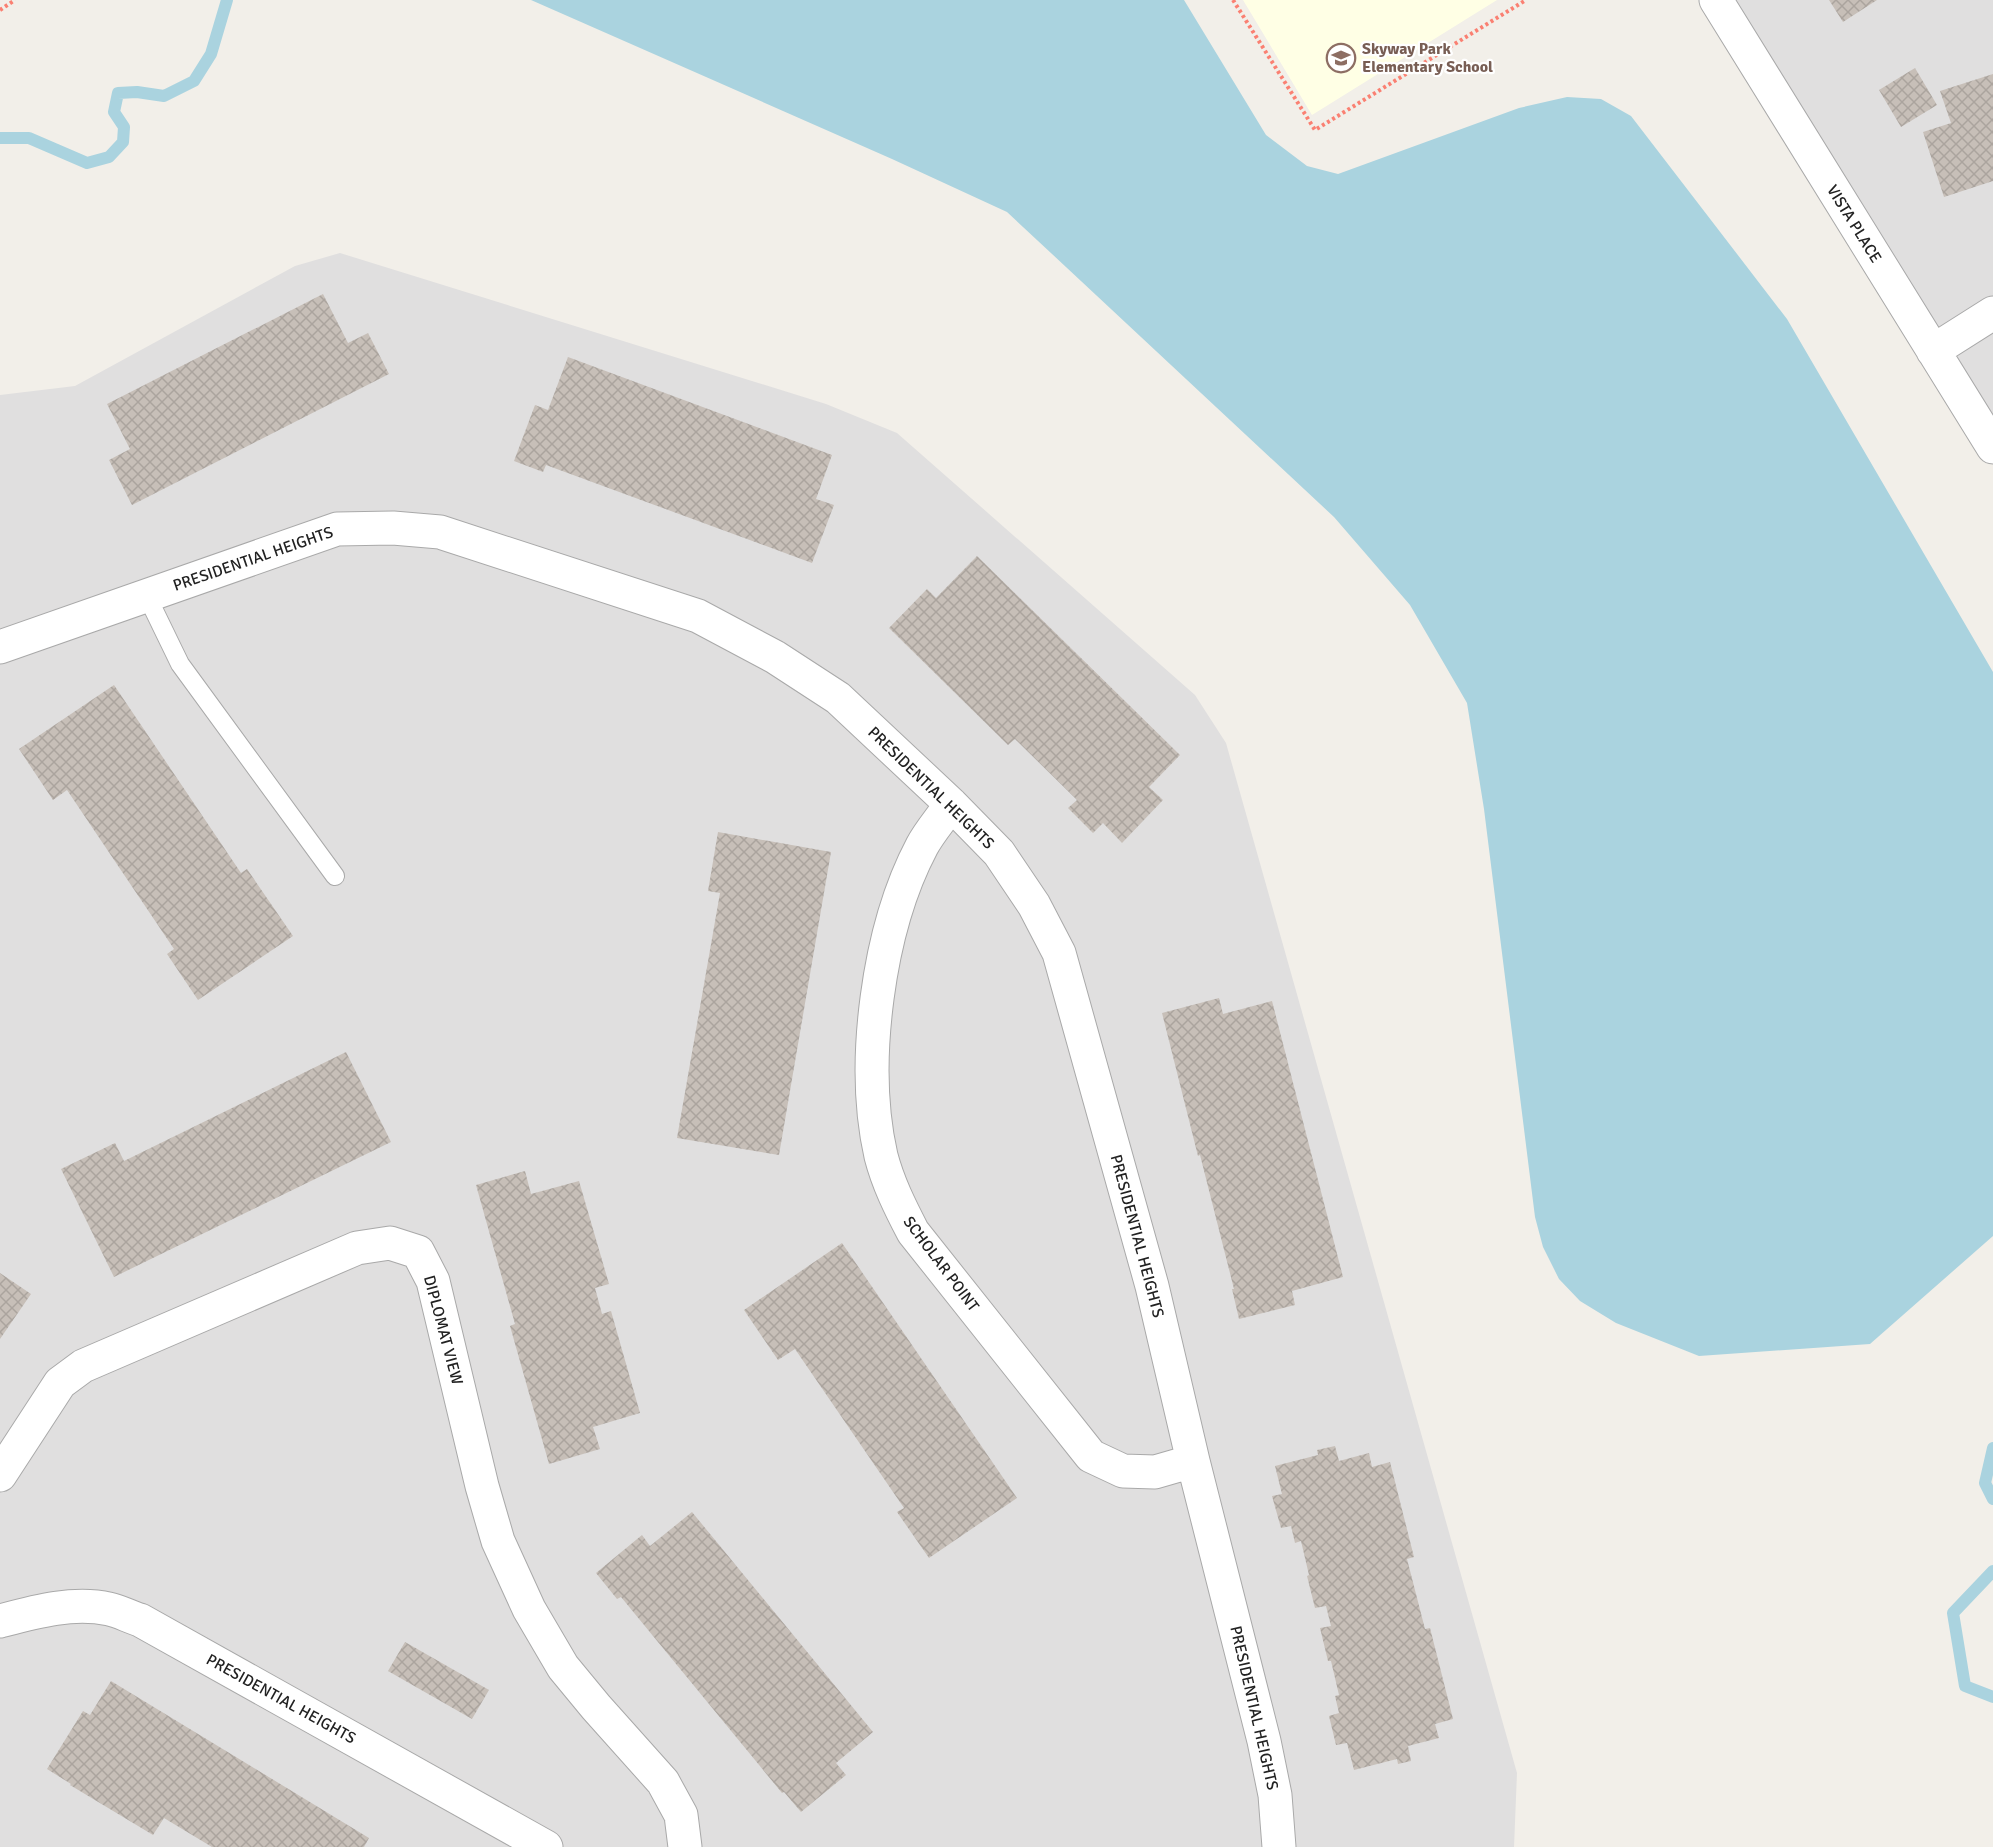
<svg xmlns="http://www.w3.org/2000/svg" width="1993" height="1847" font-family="Signika,sans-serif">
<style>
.residential{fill:#e0dfdf}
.education{fill:#ffffe5}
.water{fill:#aad3df}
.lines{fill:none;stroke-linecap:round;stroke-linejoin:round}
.stream{stroke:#aad3df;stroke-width:12}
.building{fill:url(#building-cross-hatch)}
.service-casing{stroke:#a9a9a9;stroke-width:20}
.minor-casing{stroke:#a9a9a9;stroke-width:35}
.path{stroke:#fa8072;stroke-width:4;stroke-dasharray:3 3;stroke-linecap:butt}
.service{stroke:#fff;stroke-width:18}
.minor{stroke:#fff;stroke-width:33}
.labels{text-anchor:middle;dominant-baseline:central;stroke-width:4.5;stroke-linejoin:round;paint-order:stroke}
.education-label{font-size:16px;font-weight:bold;fill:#785e54;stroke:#fff;text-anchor:start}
.street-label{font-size:16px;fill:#222;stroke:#fff}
</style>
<defs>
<pattern id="building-cross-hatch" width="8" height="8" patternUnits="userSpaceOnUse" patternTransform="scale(1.5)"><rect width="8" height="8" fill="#c7bfb8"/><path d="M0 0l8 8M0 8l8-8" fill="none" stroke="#aba49e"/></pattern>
</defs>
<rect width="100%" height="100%" fill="#f2efe9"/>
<!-- residential -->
<path class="residential" d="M1734,0H1993V438Z
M340,253L826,404L897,433L1195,695L1226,743L1517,1773L1514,1847H0V395L75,386L295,266Z"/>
<!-- education -->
<path class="education" d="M1243,0H1497L1312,115Z"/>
<!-- water -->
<path class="water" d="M531,0H1184L1266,135L1307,166L1338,174L1519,108L1567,97L1601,99L1631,116L1787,319L1993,672V1236L1870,1344L1699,1356L1616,1323L1580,1301L1559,1279L1543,1247L1535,1217L1484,809L1467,703L1410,605L1334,517L1007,212L892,159Z"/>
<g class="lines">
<!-- stream -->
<path class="stream" d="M0,138H29L87,163L109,157L123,142L124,127L114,112L118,93L137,92L164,96L194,81L211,54L227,0
M1993,1448L1985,1483L1993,1499
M1993,1571L1953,1613L1965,1686L1993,1697"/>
</g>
<!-- building -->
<path class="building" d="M1829,0H1877L1843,22Z
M1915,68L1937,105L1901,127L1879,90Z
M1993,74V181L1944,197L1923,132L1951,123L1940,91Z
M323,294L348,343L368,333L389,374L132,505L109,460L130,449L107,404Z
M568,357L832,455L816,499L834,505L812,563L546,465L543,472L514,461L535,405L548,410Z
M977,556L1180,755L1149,787L1163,800L1122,843L1103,823L1093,833L1068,808L1077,800L1015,739L1008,745L889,628L927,589L936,598Z
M114,685L241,873L247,869L293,936L198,1000L167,954L174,949L67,790L53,800L19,749Z
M718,832L831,852L779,1155L677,1138L720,893L708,891Z
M1219,998L1223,1014L1272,1001L1343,1277L1292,1291L1295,1305L1239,1319L1232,1289H1234L1200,1155L1198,1156L1162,1013Z
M346,1052L391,1142L114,1277L61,1169L115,1143L124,1161Z
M525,1171L531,1194L579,1181L609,1284L595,1288L602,1314L611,1311L640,1413L593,1427L600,1449L549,1464L510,1326L515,1324L476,1185Z
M842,1243L1017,1498L929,1558L897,1512L904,1508L795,1349L778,1360L744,1310Z
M0,1273L31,1294L0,1339Z
M1335,1446L1339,1461L1369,1453L1372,1467L1390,1462L1414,1557L1407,1559L1425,1629L1430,1628L1453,1719L1435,1724L1439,1738L1408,1746L1411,1761L1398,1764L1397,1759L1354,1770L1347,1743L1336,1745L1329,1716L1339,1713L1335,1696L1339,1695L1331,1661H1328L1320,1628L1331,1626L1326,1606L1315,1608L1307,1576L1309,1575L1301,1541L1295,1543L1291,1526L1281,1528L1272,1496L1282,1494L1275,1466L1318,1455L1317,1450Z
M692,1512L873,1732L836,1763L846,1775L801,1812L784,1792L782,1793L621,1597L617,1599L596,1573L642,1535L650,1546Z
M405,1642L489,1690L472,1719L388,1671Z
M111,1681L369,1838L364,1847H212L164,1818L153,1835L70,1785L71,1784L47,1769L83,1711L90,1715Z"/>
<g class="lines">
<!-- service casing -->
<g class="service-casing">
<path id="service" d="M147,596L180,664L335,876"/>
</g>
<!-- minor casing -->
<g class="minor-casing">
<path id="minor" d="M1716,0L1993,447
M1933,351L1993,313
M0,647L337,529L393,528L440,532L698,616L775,657L838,698L951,804L999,853L1034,905L1059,953L1152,1286L1193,1461L1264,1741L1275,1795L1279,1847
M951,804C942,818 930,831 922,846C878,929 860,1064 881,1156C888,1183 900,1207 913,1232L1091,1456L1123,1471L1155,1472L1193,1461
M0,1475L60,1383L83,1366L357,1248L390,1243L418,1252L433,1281L482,1486L498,1541L529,1609L563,1667L596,1707L663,1782L681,1815L685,1847
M0,1621C34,1612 73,1601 109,1609C119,1611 130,1617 140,1620L546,1847"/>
</g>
<!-- path -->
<path class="path" d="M1233,0L1315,130L1526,0
M0,10L15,0"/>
<!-- service -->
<use href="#service" class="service"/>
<!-- minor -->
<use href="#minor" class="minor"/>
</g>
<!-- icons -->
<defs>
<g id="school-ring" transform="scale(1.5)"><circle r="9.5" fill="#fff" stroke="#8d6e63" stroke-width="1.5"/><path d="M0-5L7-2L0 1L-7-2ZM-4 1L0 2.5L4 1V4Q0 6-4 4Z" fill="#8d6e63"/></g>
</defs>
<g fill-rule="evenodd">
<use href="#school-ring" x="1341" y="58"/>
</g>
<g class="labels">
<!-- education labels -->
<g class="education-label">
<text x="1362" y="49">Skyway Park<tspan x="1362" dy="18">Elementary School</tspan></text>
</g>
<!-- street labels -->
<g class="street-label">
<text transform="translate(1854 224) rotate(58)">VISTA PLACE</text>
<text transform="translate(253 559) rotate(-19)">PRESIDENTIAL HEIGHTS</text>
<text transform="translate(931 788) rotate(44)">PRESIDENTIAL HEIGHTS</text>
<text transform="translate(1137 1236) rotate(75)">PRESIDENTIAL HEIGHTS</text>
<text transform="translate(941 1264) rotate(53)">SCHOLAR POINT</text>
<text transform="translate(443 1330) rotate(75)">DIPLOMAT VIEW</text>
<text transform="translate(281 1699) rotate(29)">PRESIDENTIAL HEIGHTS</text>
<text transform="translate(1254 1708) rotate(77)">PRESIDENTIAL HEIGHTS</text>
</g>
</g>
</svg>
